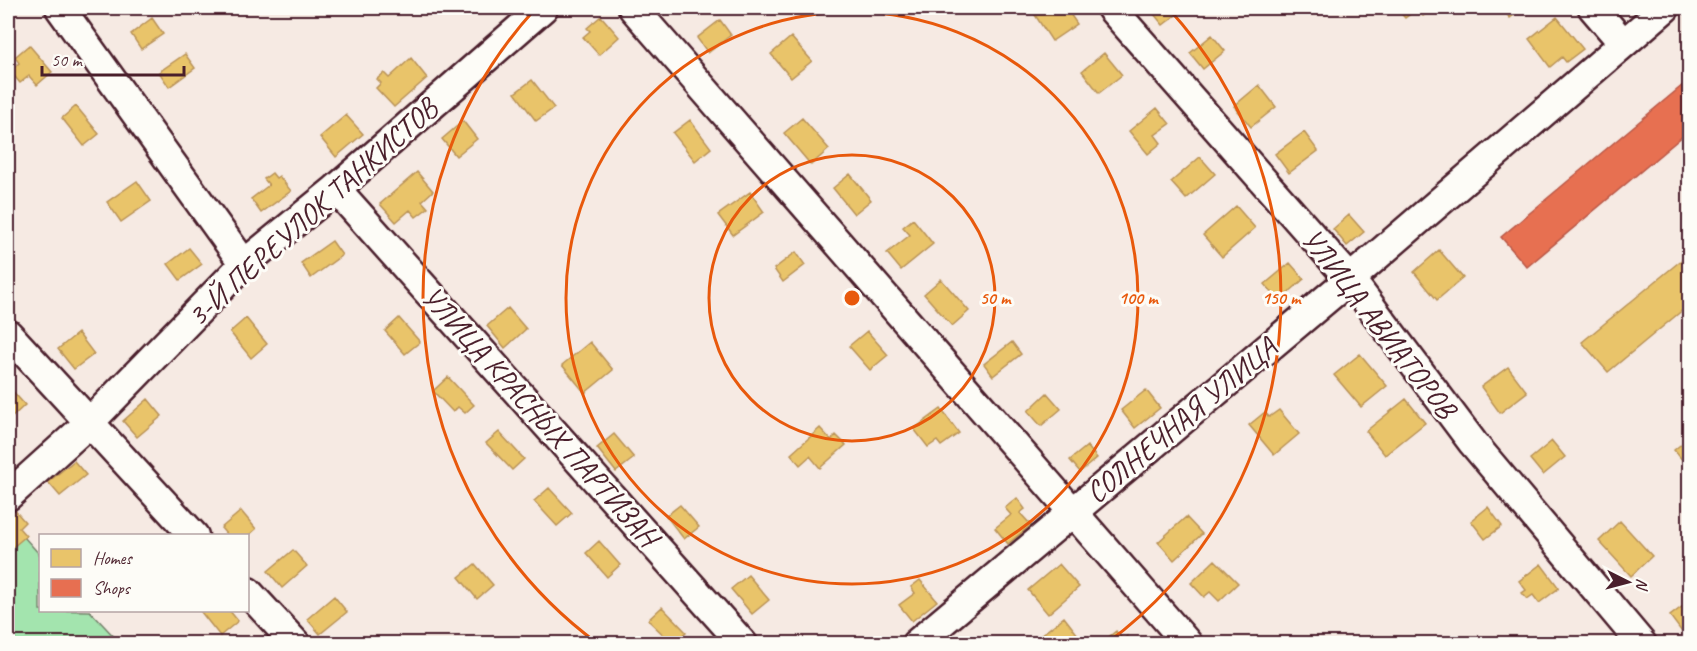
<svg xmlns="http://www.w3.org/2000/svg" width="1697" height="651" font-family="Caveat,sans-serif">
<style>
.green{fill:#a3e4ae;stroke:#76826c;stroke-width:1.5}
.homes{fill:#e9c46a;stroke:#b99257;stroke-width:1.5}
.shops{fill:#e76f51;stroke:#b85746;stroke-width:1.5}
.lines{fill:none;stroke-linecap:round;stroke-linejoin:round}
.minor-casing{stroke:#4a1f2b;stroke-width:33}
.minor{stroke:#fdfcf7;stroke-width:28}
.ring{fill:none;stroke:#e8590c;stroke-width:3}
.labels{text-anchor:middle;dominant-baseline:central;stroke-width:6;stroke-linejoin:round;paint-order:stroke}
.street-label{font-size:30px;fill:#4a1f2b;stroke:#fdfcf7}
.centre{fill:#e8590c;stroke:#fdfcf7;stroke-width:3}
.ring-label{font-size:18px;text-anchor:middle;font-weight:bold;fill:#e8590c;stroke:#fdfcf7;stroke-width:6;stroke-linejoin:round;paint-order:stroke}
</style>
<rect width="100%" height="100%" fill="#f6eae3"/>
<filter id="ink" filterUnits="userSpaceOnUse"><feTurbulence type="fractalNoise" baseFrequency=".0167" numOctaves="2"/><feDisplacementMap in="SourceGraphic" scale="12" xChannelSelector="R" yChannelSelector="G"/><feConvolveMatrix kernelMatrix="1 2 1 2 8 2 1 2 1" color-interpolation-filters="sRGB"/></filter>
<g filter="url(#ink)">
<!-- green -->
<path class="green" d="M8,519L40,555V610L90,611L120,643H8Z"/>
<!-- homes -->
<path class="homes" d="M1039,8H1066L1077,24L1052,41L1033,12Z
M1149,8H1185L1163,25Z
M1396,8H1433L1423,16L1417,9L1405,18Z
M1501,8H1523L1510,18Z
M601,16L619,37L599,55L583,37L590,31L587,28Z
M1557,17L1583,49L1566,62L1562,57L1550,67L1529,39Z
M152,18L163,34L141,49L131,34Z
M720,20L731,35L708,53L697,38Z
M1212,35L1225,51L1203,69L1190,53Z
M791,37L812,61L791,78L771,54Z
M29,45L52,72L37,85L29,76L20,83L10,71L19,63L15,57Z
M1104,53L1122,75L1099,93L1082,71Z
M185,54L195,68L169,87L159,72Z
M411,58L427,78L394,107L376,88L381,83L377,79L384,73L389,78Z
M532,80L554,108L536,121L515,93Z
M1259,85L1276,107L1251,127L1234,106Z
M76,106L99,134L84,146L62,118Z
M1157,108L1170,124L1155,135L1161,143L1148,154L1129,131Z
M346,115L363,134L336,157L320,137Z
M802,118L829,149L811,165L784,133Z
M690,120L711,148L695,161L673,133Z
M463,121L477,139L456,156L442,139Z
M1304,132L1318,151L1289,173L1275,154Z
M1200,157L1215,174L1186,199L1171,182Z
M417,172L433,191L422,201L428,208L416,217L410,210L396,222L380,204Z
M272,173L276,178L279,176L291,191L261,213L251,199L269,185L264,179Z
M850,174L871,200L854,214L833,188Z
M137,181L151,201L121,222L107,202Z
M750,192L764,212L733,235L718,215Z
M1236,206L1255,228L1222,257L1203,235Z
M1349,215L1364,232L1347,246L1333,229Z
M913,219L933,244L901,270L887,253L910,235L903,227Z
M332,241L342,255L311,278L301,263Z
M189,248L202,264L180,280L168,264Z
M1439,250L1463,278L1437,300L1414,272Z
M796,252L805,265L783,282L774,269Z
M1690,253V304L1608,372L1582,342Z
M1290,263L1304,279L1279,301L1265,284Z
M941,279L969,311L952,326L924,294Z
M508,308L526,329L505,348L487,326Z
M246,318L267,344L251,358L230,332Z
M399,318L420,342L405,354L385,331Z
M867,331L888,355L870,370L849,346Z
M78,333L94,354L74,369L58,349Z
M590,342L613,370L585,393L562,365Z
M1012,342L1021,354L993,376L984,364Z
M1360,354L1387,386L1361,407L1334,375Z
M1508,367L1527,392L1500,413L1481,387Z
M448,377L474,405L465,413L458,407L453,412L433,391Z
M9,387L25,405L11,418L8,413V389Z
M1146,390L1160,408L1135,428L1121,410Z
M1047,393L1061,409L1041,426L1028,411Z
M148,399L162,416L137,437L123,421Z
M1406,399L1425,423L1385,455L1366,431Z
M941,409L959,433L941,446L937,441L928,447L914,429Z
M1279,410L1299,434L1274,455L1249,425L1265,412L1269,417Z
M820,428L831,440L836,435L846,445L820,468L810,456L800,465L791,454Z
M499,432L524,459L512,470L486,443Z
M614,434L634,458L616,472L597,448Z
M1690,437V469L1674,450Z
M1552,441L1565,457L1543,475L1530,459Z
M1087,446L1097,458L1080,472L1070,460Z
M74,461L86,475L60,496L48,482Z
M549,488L572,513L557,526L534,501Z
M1017,498L1025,509L1020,513L1031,525L1008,544L995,528L1011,515L1005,508Z
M680,505L699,527L684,539L666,516Z
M12,507L25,522L19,528L26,536L13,547L8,541V511Z
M1488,507L1502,526L1485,539L1471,521Z
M241,511L256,529L248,536H228L221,528Z
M1186,517L1202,534L1174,560L1158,542Z
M1620,521L1652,556L1631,576L1599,541Z
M599,541L620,565L607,577L586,553Z
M293,550L307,566L282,588L268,571Z
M1215,560L1238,583L1219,601L1210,592L1204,597L1191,583Z
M475,564L493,585L477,599L459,577Z
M1059,564L1079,587L1048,614L1028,590Z
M1541,564L1559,588L1539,603L1533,595L1527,599L1522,593L1526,590L1519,581Z
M748,575L769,600L752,614L731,589Z
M920,580L937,601L912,621L899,605L915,593L911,587Z
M334,596L347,612L320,634L307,619Z
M1683,606L1690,615V633L1685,636L1670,616Z
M662,607L686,632L673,644L648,620Z
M203,610H229L238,621L220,636L201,612Z
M1064,617L1085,644H1046L1040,636Z
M1116,631L1123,640L1127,636L1133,644H1100Z"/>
<!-- shops -->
<path class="shops" d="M1690,79V130L1527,267L1501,237Z"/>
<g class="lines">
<!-- minor casing -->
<g class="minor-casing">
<path id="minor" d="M60,8L244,264
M633,8L1188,644
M1111,8L1350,279L1473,443L1642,644
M1593,8L1623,43
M336,189L743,644
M8,334L194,536
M8,496L89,423L244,264L336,189L543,8
M248,592L296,644
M916,644L1350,279L1665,8"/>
</g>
<!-- minor -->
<use href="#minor" class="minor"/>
</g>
</g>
<!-- distance rings -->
<g class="ring">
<circle cx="852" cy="298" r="143"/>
<circle cx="852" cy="298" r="286"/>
<path d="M597 643A429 429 0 0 1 536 8M1168 8A429 429 0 0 1 1107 643"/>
</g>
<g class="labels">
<!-- street labels -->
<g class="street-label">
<text transform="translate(312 212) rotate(-42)">3-Й ПЕРЕУЛОК ТАНКИСТОВ</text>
<text transform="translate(1379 323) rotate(52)">УЛИЦА АВИАТОРОВ</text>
<text transform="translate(540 416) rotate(48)">УЛИЦА КРАСНЫХ ПАРТИЗАН</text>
<text transform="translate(1181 420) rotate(-40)">СОЛНЕЧНАЯ УЛИЦА</text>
</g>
</g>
<circle cx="852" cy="298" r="9" class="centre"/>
<g class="ring-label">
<text x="995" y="304">50 m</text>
<text x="1138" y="304">100 m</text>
<text x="1281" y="304">150 m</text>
</g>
<!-- margin -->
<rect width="1697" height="651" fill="none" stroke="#fdfcf7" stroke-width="30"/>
<rect x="15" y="15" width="1667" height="621" fill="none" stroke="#4a1f2b" stroke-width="2" filter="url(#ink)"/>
<!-- legend -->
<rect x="39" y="534" width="210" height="78" fill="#fdfcf7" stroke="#b5a4a5" stroke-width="1.5"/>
<rect x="51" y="549" width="30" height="18" fill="#e9c46a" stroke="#b5a4a5" stroke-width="1.5"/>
<text x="93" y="564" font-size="18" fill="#4a1f2b">Homes</text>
<rect x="51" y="579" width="30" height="18" fill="#e76f51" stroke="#b5a4a5" stroke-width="1.5"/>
<text x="93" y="594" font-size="18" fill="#4a1f2b">Shops</text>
<!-- north arrow -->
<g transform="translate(1628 582) rotate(96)" stroke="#fdfcf7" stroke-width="4.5" paint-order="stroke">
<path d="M0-4.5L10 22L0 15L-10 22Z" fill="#4a1f2b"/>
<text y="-9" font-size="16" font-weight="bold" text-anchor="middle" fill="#4a1f2b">N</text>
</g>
<!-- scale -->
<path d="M42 66v9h142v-9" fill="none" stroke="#4a1f2b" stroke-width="3"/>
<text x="51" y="66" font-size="18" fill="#4a1f2b" stroke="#fdfcf7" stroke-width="4.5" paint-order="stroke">50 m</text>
</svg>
